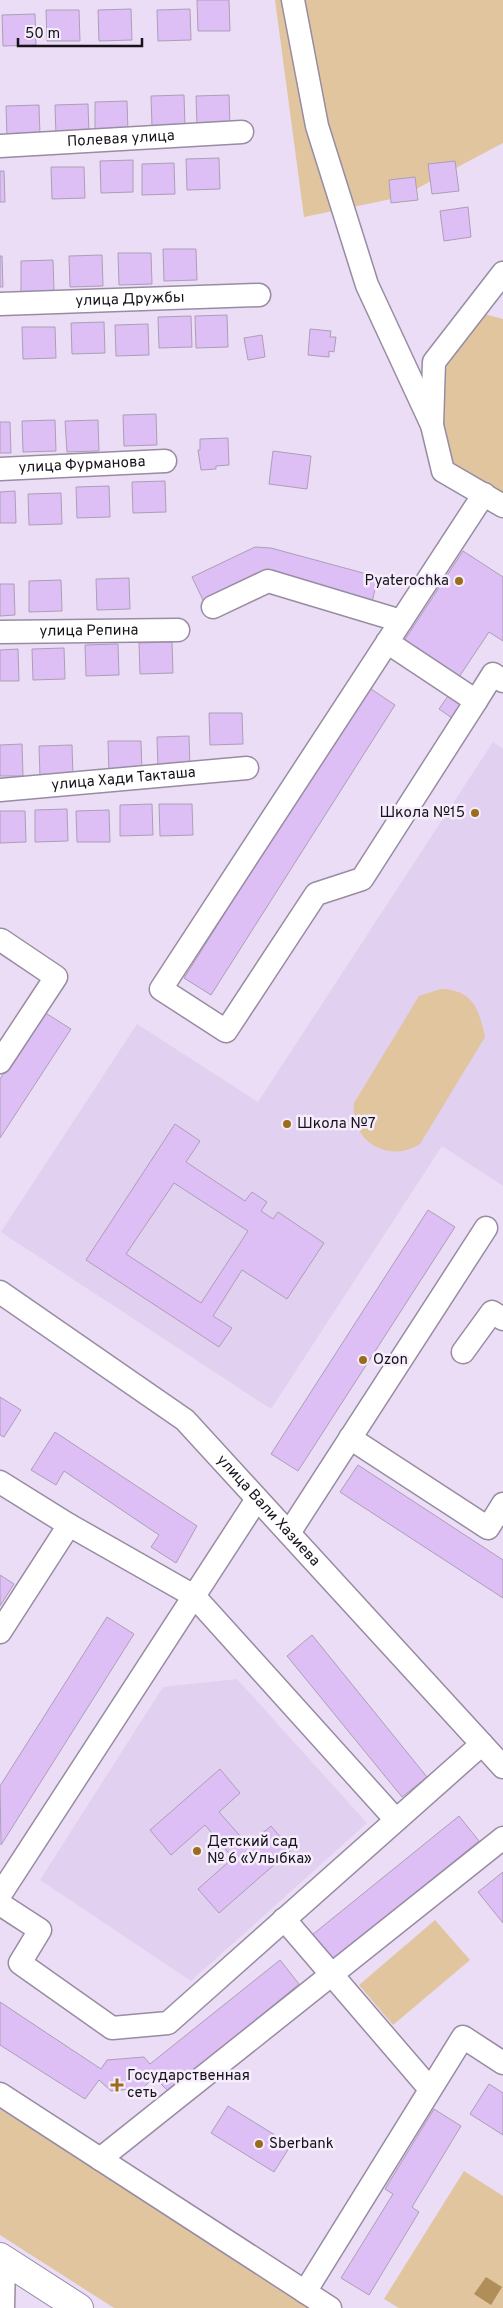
<svg xmlns="http://www.w3.org/2000/svg" width="503" height="2308" font-family="Overpass,sans-serif">
<style>
.built{fill:#e1d0ef}
.green{fill:#e0c59e}
.water{fill:#b18e59}
.building{fill:#ddbef5;stroke:#ab9fb6;fill-rule:evenodd}
.lines{fill:none;stroke-linecap:round;stroke-linejoin:round}
.minor-casing{stroke:#988ca2;stroke-width:25}
.major-casing{stroke:#988ca2;stroke-width:30}
.minor{stroke:#fff;stroke-width:22}
.major{stroke:#fff;stroke-width:28}
.poi-dot{fill:#9a6d1c;stroke:#f5edfc;stroke-width:2}
.labels{text-anchor:middle;dominant-baseline:central;stroke-width:5;stroke-linejoin:round;paint-order:stroke}
.street-label{font-size:15px;fill:#18131b;stroke:#f5edfc}
.poi-label{font-size:15px;fill:#18131b;stroke:#f5edfc;text-anchor:start}
</style>
<rect width="100%" height="100%" fill="#ebddf6"/>
<!-- built -->
<path class="built" d="M493,742L503,749V1186L442,1146L271,1409L1,1232L137,1024L258,1102Z
M237,1679L367,1823L191,1981L40,1880L163,1687Z"/>
<!-- green -->
<path class="green" d="M275,0H503V143L401,197L304,217Z
M465,309L503,319V494L450,466L440,423L446,369L458,326Z
M441,989C473,990 479,1009 485,1037L420,1144C388,1164 350,1141 354,1103L419,996Z
M435,1920L470,1960L393,2025L359,1985Z
M0,2109L311,2308H114L0,2235Z
M464,2171L503,2196V2308H399L384,2299Z"/>
<!-- water -->
<path class="water" d="M486,2277L502,2287L491,2305L474,2294Z"/>
<!-- building -->
<path class="building" d="M197,0H229L230,31H198Z
M131,9L132,40L99,41L98,10Z
M190,9L191,40L158,41L157,10Z
M46,10H79L80,41H47Z
M35,14L36,45L3,46L2,15Z
M184,95L185,126L152,127L151,96Z
M229,95L230,126L197,127L196,96Z
M127,101L128,132L95,133V102Z
M88,104L89,135L56,136L55,105Z
M39,105L40,136L7,137L6,106Z
M219,158L220,189L187,190L186,159Z
M133,160V192L101,193L100,161Z
M455,161L459,191L432,194L428,164Z
M174,163L175,194L142,195V164Z
M51,167H84L85,198L52,199Z
M0,171H4L5,202H0Z
M415,177L418,200L391,203L389,180Z
M468,207L471,237L444,241L440,211Z
M163,249H196L197,280L164,281Z
M118,253H151L152,284L119,285Z
M102,255L103,286L70,287L69,256Z
M0,256H2L3,287H0Z
M53,260L54,291L21,292V261Z
M227,315L228,347L196,348L195,316Z
M191,316L192,347L159,348L158,317Z
M104,322L105,353L72,354L71,323Z
M148,324L149,355L116,356L115,325Z
M22,327H55L56,358L23,359Z
M310,329L331,331L330,337H336L334,352L329,351V357L308,355Z
M262,335L265,357L248,360L244,338Z
M156,414L157,445L124,446L123,415Z
M55,420L56,451L23,452L22,421Z
M98,420L99,451L67,452L65,421Z
M0,422H10L11,453H0Z
M228,438L229,465L216,466V469L201,470L198,450H200V439Z
M273,451L311,456L307,489L269,484Z
M165,481L166,512L133,513L132,482Z
M109,486L110,517L77,518L76,487Z
M15,491L16,523H0V492Z
M61,493L62,524L29,525L28,494Z
M255,547L271,548L378,577L372,602L265,573L203,600L192,577Z
M463,551L503,577V641L489,632L457,680L402,644Z
M129,578L130,609L97,610L96,579Z
M61,580L62,611L29,612V581Z
M0,584H14L15,615L0,616Z
M172,642L173,673L140,674L139,643Z
M118,644L119,675L86,676L85,645Z
M64,648L65,679L33,680L32,649Z
M18,649L19,681H0V650Z
M368,687L395,705L211,995L184,978Z
M448,696L468,710L459,723L439,709Z
M209,713H242L243,744L210,745Z
M189,736L190,767L158,768L157,737Z
M108,741H141L142,772L109,773Z
M22,744L23,776H0V745Z
M72,745L73,777L40,778L39,746Z
M152,804L153,835L120,836V805Z
M159,804H192L193,835L160,836Z
M67,809L68,841L35,842V810Z
M109,810L110,842H77L76,811Z
M0,811H25L26,842L0,843Z
M44,1012L71,1029L0,1138V1079Z
M175,1124L200,1141L186,1162L245,1201L252,1192L267,1202L261,1211L273,1219L278,1212L324,1243L287,1299L242,1270L213,1316L232,1328L219,1347L86,1260ZM174,1183L248,1231L201,1303L126,1254Z
M428,1210L455,1227L298,1471L271,1454Z
M0,1397L21,1410L4,1437L0,1435Z
M55,1432L197,1526L176,1563L151,1547L159,1535L64,1471L56,1485L31,1470Z
M358,1465L503,1560V1598L340,1492Z
M0,1575L14,1584L0,1606Z
M107,1617L134,1634L1,1845L0,1786Z
M312,1635L427,1777L402,1797L287,1656Z
M220,1769L240,1793L219,1812L248,1845L271,1826L291,1850L219,1913L198,1889L233,1858L205,1825L171,1855L150,1830Z
M459,1816L479,1841L333,1960L312,1935Z
M503,1872V1923L478,1892Z
M280,1960L299,1984L169,2092L154,2077L143,2088L111,2091L99,2080L85,2099L0,2045V2002L101,2069L107,2060L144,2057L150,2064Z
M489,2084L503,2093V2135L470,2114Z
M228,2106L291,2145L274,2172L211,2133Z
M434,2109L461,2126L412,2207L419,2212L369,2295L341,2278L393,2194L385,2189Z"/>
<g class="lines">
<!-- minor casing -->
<g class="minor-casing">
<g id="minor">
<path d="M293,0L317,126L367,285L432,425"/>
<path id="s1" d="M0,146L242,132"/>
<path d="M503,273L434,362L432,425L443,471L503,506"/>
<path id="s2" d="M0,304L259,295"/>
<path id="s3" d="M0,469L165,461"/>
<path d="M213,607L268,581L401,621"/>
<path id="s4" d="M0,632L178,630"/>
<path d="M387,642L476,701L362,879L316,894L226,1031L161,989L484,494"/>
<path d="M476,701L493,674L503,681"/>
<path id="s5" d="M0,790L247,768"/>
<path d="M0,1062L56,977L1,940"/>
<path id="s6" d="M0,1292L185,1420L503,1767"/>
<path d="M463,1352L492,1312L503,1319"/>
<path d="M350,1438L488,1528L503,1504"/>
<path d="M0,1482L69,1525L194,1596L396,1820"/>
<path d="M289,1533L486,1228"/>
<path d="M0,1632L69,1525"/>
<path d="M0,1895L257,1499"/>
<path d="M0,1904L40,1930L20,1963L112,2028L168,2023L482,1744"/>
<path d="M284,1919L430,2089"/>
<path d="M0,2094L330,2308"/>
<path d="M100,2159L503,1838"/>
<path d="M305,2292L463,2037L503,2063"/>
<path d="M3,2308L4,2260"/>
</g>
</g>
<!-- major casing -->
<g class="major-casing">
<path id="major" d="M0,2257L79,2308"/>
</g>
<!-- minor -->
<use href="#minor" class="minor"/>
<!-- major -->
<use href="#major" class="major"/>
</g>
<!-- markers -->
<g class="poi-dot">
<circle cx="459" cy="581" r="5"/>
<circle cx="475" cy="813" r="5"/>
<circle cx="287" cy="1124" r="5"/>
<circle cx="363" cy="1360" r="5"/>
<circle cx="197" cy="1851" r="5"/>
<path d="M114.5 2077.5h5v5h5v5h-5v5h-5v-5h-5v-5h5z"/>
<circle cx="259" cy="2144" r="5"/>
</g>
<g class="labels">
<!-- street labels -->
<g class="street-label">
<text stroke="none"><textPath href="#s1" startOffset="121">Полевая улица</textPath></text>
<text stroke="none"><textPath href="#s2" startOffset="130">улица Дружбы</textPath></text>
<text stroke="none"><textPath href="#s3" startOffset="82">улица Фурманова</textPath></text>
<text stroke="none"><textPath href="#s4" startOffset="89">улица Репина</textPath></text>
<text stroke="none"><textPath href="#s5" startOffset="124">улица Хади Такташа</textPath></text>
<text stroke="none"><textPath href="#s6" startOffset="348">улица Вали Хазиева</textPath></text>
</g>
<!-- poi labels -->
<g class="poi-label">
<text x="449" y="581" text-anchor="end">Pyaterochka</text>
<text x="465" y="813" text-anchor="end">Школа №15</text>
<text x="297" y="1124">Школа №7</text>
<text x="373" y="1360">Ozon</text>
<text x="207" y="1842">Детский сад<tspan x="207" dy="17">№ 6 «Улыбка»</tspan></text>
<text x="127" y="2076">Государственная<tspan x="127" dy="17">сеть</tspan></text>
<text x="269" y="2144">Sberbank</text>
</g>
</g>
<!-- scale -->
<path d="M18 38v8h124v-8" fill="none" stroke="#18131b" stroke-width="2.5"/>
<text x="25" y="38" font-size="15" fill="#18131b" stroke="#f5edfc" stroke-width="4" paint-order="stroke">50 m</text>
</svg>
